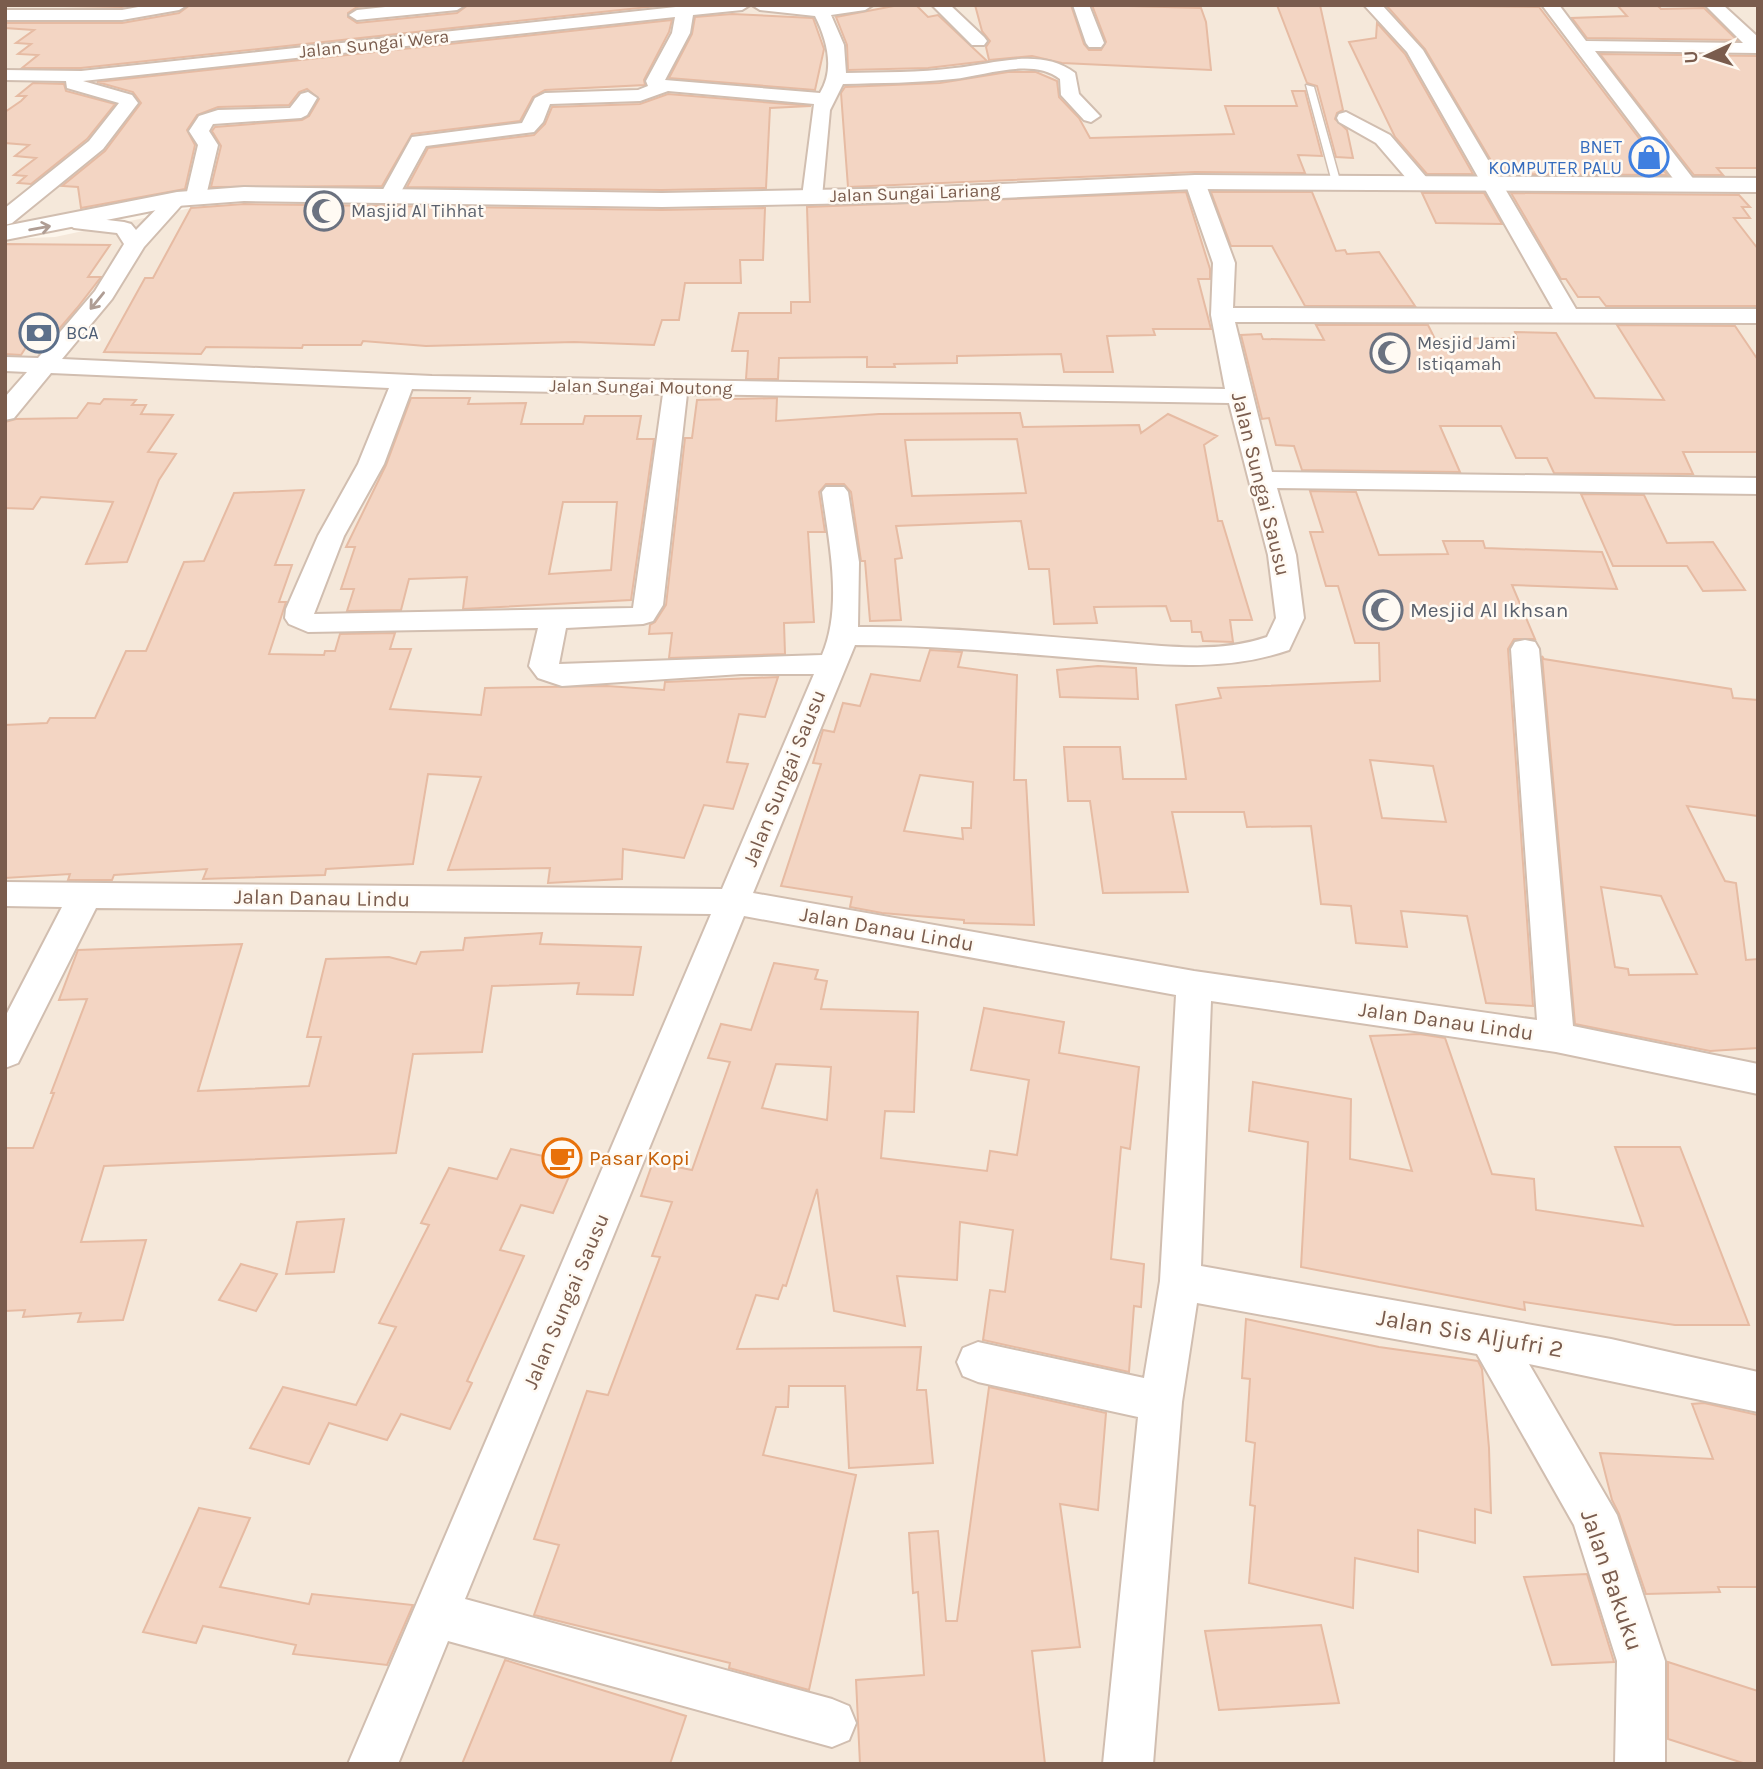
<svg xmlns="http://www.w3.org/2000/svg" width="1763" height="1769" font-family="Karla,sans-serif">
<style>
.residential{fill:#f5e8da}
.building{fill:#f3d5c3;stroke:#e6bba3;stroke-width:2;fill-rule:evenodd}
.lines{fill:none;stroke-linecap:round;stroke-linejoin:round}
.service-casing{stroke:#d1beb0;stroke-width:3}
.minor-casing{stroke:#d1beb0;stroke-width:4}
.tertiary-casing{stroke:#d1beb0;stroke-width:4}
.service{fill:#fff;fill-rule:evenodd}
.minor{fill:#fff;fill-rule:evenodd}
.tertiary{fill:#fff;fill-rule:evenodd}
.oneway{stroke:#af9d94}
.labels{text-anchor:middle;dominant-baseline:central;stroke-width:5;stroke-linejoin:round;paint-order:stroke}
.far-street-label{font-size:18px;fill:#7a5c4d;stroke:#fffaf3}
.far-shop-label{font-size:18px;fill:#366cbe;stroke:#fffaf3;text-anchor:end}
.far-worship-label{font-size:18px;fill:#5b616d;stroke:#fffaf3;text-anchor:start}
.far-service-label{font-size:18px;fill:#4e5e75;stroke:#fffaf3;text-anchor:start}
.street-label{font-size:21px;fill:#7a5c4d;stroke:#fffaf3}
.worship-label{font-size:21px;fill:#5b616d;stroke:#fffaf3;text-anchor:start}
.food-label{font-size:21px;fill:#c56008;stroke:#fffaf3;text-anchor:start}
.near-street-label{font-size:24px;fill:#7a5c4d;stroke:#fffaf3}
</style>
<rect width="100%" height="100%" fill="#fdf6ec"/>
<!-- residential -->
<path class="residential" d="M5,5H1758V179L1151,176L705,193L220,188L155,195L29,225L5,227Z
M1162,190L1758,192V1764H5V239L55,237L205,205L345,202L780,207Z"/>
<!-- building -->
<path class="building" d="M5,5H133L122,7Z
M190,5H377L357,7L348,13V17L357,23L457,13L468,5H667L81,68H22L38,55L18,54L31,44L16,43L34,30L5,28V23H122L179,13Z
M899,5H916L928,17L938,15L987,61L928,68L848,70L847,45L836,17Z
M975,5H1071L1084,44L1089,50H1101L1106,42L1092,5L1201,8L1206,22L1211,70L1062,63L1032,56L989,60L986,47L990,41L982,31Z
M1277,5H1320L1343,110L1337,113L1335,119L1347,130L1353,158L1336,157L1317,86L1307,83Z
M1386,5L1539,7L1667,175L1499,174L1425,49Z
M1617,5H1657L1661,9L1704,8L1737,40L1587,38L1572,18L1627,16Z
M732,14L813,18L824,49L815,90L669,78L692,34L695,17Z
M672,20L669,32L644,80L645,85L545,90L533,97L520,121L412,134L382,186L211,187L221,146L212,131L215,127L302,120L309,116L319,99L307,89L299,92L289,105L218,107L197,115L187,130L195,145L185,189L81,208L78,187L62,186L105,151L141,103L133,92L97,82Z
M1377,23L1405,54L1473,174H1427L1395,137L1349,42L1376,38Z
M1600,54L1758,56V168H1717L1723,175H1694Z
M1008,72H1036L1057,81L1059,97L1079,118L1090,138L1234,134L1225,106H1297L1292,91H1305L1322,156L1298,155L1305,173L1195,172L848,187L841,93L845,87L940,83Z
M33,83L64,84L66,91L115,104L87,139L31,184L18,183L26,176L14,175L36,158L15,156L29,145L5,143V112L21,101L26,96H17Z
M668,94L811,106L770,108L766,188L662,190L407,187L428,148L534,135L545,124L552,107L640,104Z
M1186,192L1210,269V279H1198L1211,329H1153L1155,335L1107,336L1113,372H1064L1061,354L957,356V363L894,364L895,367H867V357L779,358L778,379H746L748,351H732L739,313H791V302H810L807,207Z
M1211,192H1312L1336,251L1345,250L1347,254L1379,252L1415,306H1305L1272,246H1231Z
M1422,193H1484L1502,224L1436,223Z
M1511,193L1739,195L1750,207H1742L1750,218H1734L1758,249V306H1606L1599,297H1578L1566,279H1561Z
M244,204L662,210L765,208L763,260H740L741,283H685L679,320H662L654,345L574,342L426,346L363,341L361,345H303L302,348L206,347L201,354L104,352L145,278H153L191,208Z
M5,244L110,245L88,277H101L77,308L48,342L30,341L21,355L5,354Z
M1316,325H1428L1435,339L1517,338L1515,332L1556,333L1595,398L1664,400L1617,325L1735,326L1758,360V452H1683L1693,474L1554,473L1547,458H1516L1501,426H1440L1460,472L1302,470L1294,446L1276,445L1269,418L1262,419L1241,335L1261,334L1263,339L1324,340Z
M411,398H470L468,404L526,403L521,424H583L585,416H641L637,439H654L631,600L463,609L467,577L409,579L401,610L347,611L354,589H341L355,547H346L386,465ZM563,502H617L611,570L549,574Z
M777,398L776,421L879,414L1020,413L1023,427L1139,425L1141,433L1168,414L1217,436L1204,445L1218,521H1222L1252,620H1230L1233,642L1203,641L1201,632H1192L1191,621H1171L1166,606L1094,607L1097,623L1054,624L1049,569H1029L1021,521L896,526L902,558L895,559L901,620L870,621L865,561H861L851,492L844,484H826L819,492L825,532H808L814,622L784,623L785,654L669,658L672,633L649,634L650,625L655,622L666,605L685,438H692L697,400ZM1017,439L1026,493L912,496L905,440Z
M104,399L136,400L132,405H146L141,414L173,415L148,452L176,454L159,480L127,562L86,564L113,502L41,497L33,509L5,508V422L16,419L77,418L88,403L100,404Z
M304,490L275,565H292L279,602H286L269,654L324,655L325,651H335L340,634L395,633L390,649H411L390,709L481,715L485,688L607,686L664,690L665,682L778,677L765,717L739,714L727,762L748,764L733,809L704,805L684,858L623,849L622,879L548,883L550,868L448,870L481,777L428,774L413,864L326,869L325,875L203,879L207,869L114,875L112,880H68L70,874L5,878V725L47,723L50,718H95L126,651H146L184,562L204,561L234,493Z
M1310,491L1356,492L1379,555L1448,554L1443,541H1483L1485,548L1602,552L1617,589L1512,585L1535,639H1514L1508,649L1533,1006L1486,1003L1467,916L1401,911L1407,947L1356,943L1351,906L1321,904L1311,826L1247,827L1244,812H1172L1188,892L1103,893L1090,801H1068L1064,747H1120L1123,779H1186L1176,705L1221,698L1218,688L1380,681L1379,643H1355L1338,586H1326L1310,532H1323ZM1370,760L1433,766L1446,822L1382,818Z
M1581,494L1644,495L1667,543L1713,542L1745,590L1703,591L1687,566H1613Z
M930,650L962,652L958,667L1017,675L1014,780H1026L1034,925L964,923V920L882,913L850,907L852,897L781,886L821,764L813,763L823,730L834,732L843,703L860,706L871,674L920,681ZM920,775L973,782L971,828H962L963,839L904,831Z
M1542,656L1544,659L1731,689L1733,698L1758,700V816L1687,806L1725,881L1736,883L1746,960L1758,959V1048L1710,1051L1575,1024ZM1601,887L1661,896L1697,974L1629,975L1628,969L1615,967Z
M1098,666L1136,668L1138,699L1060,697L1057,670Z
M542,933L540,944L641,947L633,995L577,994L579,983L492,986L482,1052L413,1054L396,1153L104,1166L81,1242L146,1240L123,1320L78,1322L81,1313L23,1317L25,1310L5,1311V1148H33L54,1093H51L87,999L59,1000L78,950L242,944L198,1091L309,1086L321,1037H307L326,959L389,957L416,964L421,952L463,950L465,938Z
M774,963L818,970L815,979L827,981L821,1009L918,1012L914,1112L885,1111L881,1158L987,1171L990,1151L1017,1155L1029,1080L971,1070L984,1008L1064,1022L1059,1053L1139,1067L1130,1149L1121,1147L1111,1259L1144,1264L1141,1307L1134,1306L1129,1372L983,1340L990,1290L1005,1292L1013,1230L960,1222L957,1280L897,1276L905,1326L834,1311L817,1189L786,1286L783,1285L778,1299L756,1295L737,1349L921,1347L917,1390H926L933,1463L849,1468L845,1386H789L788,1407H776L763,1455L856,1475L809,1690L729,1668L730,1663L534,1615L559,1545L534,1539L587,1391L608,1395L660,1257L652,1256L672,1202L641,1196L653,1162L692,1170L730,1062L708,1058L721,1024L751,1030ZM776,1064L831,1067L827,1120L762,1108Z
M1419,1034L1445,1038L1492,1174L1534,1179L1536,1210L1643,1226L1615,1147H1680L1749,1325H1675L1524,1302L1525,1310L1301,1267L1308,1142L1249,1131L1253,1082L1351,1099L1350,1159L1412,1171L1370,1036Z
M511,1149L575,1163L553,1213L521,1205L500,1250L524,1256L467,1381L472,1383L450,1429L401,1414L387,1440L329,1423L309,1464L250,1448L283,1387L356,1405L396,1327L379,1323L429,1225L421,1223L449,1168L497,1179Z
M344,1219L334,1272L286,1274L297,1222Z
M241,1264L277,1274L256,1311L219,1300Z
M1246,1319L1379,1347L1478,1361L1482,1369L1489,1448L1491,1513L1475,1509V1543L1418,1530V1572L1355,1558L1353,1608L1249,1583L1255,1506L1250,1505L1255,1443L1246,1441L1250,1379L1242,1378Z
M989,1387L1106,1413L1098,1510L1060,1504L1080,1647L1032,1651L1045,1764H860L856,1680L924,1675L918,1592L913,1593L909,1533L938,1531L946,1621H957Z
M1704,1403L1758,1415V1587H1718L1720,1592L1646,1594L1619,1514L1612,1500L1600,1453L1713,1459L1692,1404Z
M199,1508L250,1518L220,1587L309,1604L312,1594L413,1605L387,1665L293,1654L296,1645L203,1626L196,1643L143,1632Z
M1587,1574L1614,1662L1552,1665L1524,1577Z
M1321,1625L1339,1703L1219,1710L1205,1631Z
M505,1660L686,1716L670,1764H462Z
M1668,1662L1758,1691V1764H1746L1668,1739Z"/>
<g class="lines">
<!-- service casing -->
<g class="service-casing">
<path id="service" d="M1306,85L1314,87L1341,184L1332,182Z"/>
</g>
<!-- minor casing -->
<g class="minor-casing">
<path id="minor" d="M149,5H187L179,10L122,20H5V10H122Z
M404,5H465L457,10L357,20L349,15L357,10Z
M750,5L742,10L693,15L690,33L665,80L820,93C835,69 827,40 815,16L760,10L752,5H873L865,10L831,15L844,45L846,73C882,72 919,73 955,68C994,64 1041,47 1075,73L1079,94L1100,116L1091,122L1084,120L1061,95L1060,79C1032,57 985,76 953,79C917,83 880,83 843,84L830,110L822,197L812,203L802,197L814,104L668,91L640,101L550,104L543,122L534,132L426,146L397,199L390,201L380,195L412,137L522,123L535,98L545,93L638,90L648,86L646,81L672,33L675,17L83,81L132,95L138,103L103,149L12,223L5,225V208L89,141L119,103L67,88L66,81L5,80V70L81,71L685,6Z
M932,5H950L984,37L987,41L984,45H972Z
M1073,5H1089L1104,43L1101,47H1089L1086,43Z
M1364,5H1382L1423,50L1576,309H1758V323L1235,322L1272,472L1758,478V494L1277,488L1296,555L1304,618L1289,650C1223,673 1158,664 1089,659C1011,653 933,645 855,645L753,893L1194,971L1537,1020L1511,649L1515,642L1525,640L1535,642L1539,649L1573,1026L1758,1064V1094L1556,1052L1211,1001L1201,1266L1611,1339L1758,1372V1412L1529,1364L1617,1515L1665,1661V1764H1615L1617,1661L1574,1525L1477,1354L1197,1303L1182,1402L1153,1764H1103L1138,1417L978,1382L963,1376L957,1362L963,1348L978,1342L1144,1378L1160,1281L1176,995L744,916L465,1599L832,1699L849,1706L856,1723L849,1740L832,1747L448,1641L398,1764H348L711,914L96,908L18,1063L5,1068V1017L62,907L5,906V882L722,889L814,674H741L562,686L538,678L529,666L538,628L308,632L289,624L285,618L286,609L318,536L358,464L389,388L51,373L14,418L5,420V397L27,372L5,371V357L38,358L95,291L124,244L117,233L74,228L64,222L74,216L124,222L131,224L136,230L170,195L177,193L187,199L144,247L112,299L62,359L432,376L1225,389L1211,315L1213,263L1185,182L1195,176L1205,182L1235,263L1233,308L1553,309L1407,52ZM412,389L663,394L633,608L314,614L344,536L384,464ZM687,394L1229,403L1268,555L1276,618L1267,637C1215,655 1158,645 1103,641C1022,635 940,626 858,627L859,562L848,492L844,487H826L822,492C829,543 843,606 822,655L559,664L566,628L643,624L653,621L663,605Z
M1542,5H1559L1586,41L1743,43L1705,5H1723L1758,37V53L1595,51L1695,181L1698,185L1695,189H1681Z
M308,92L317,98L307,115L301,118L213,124L209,131L218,145L206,196L203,200H189L186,196L198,145L189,131L199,116L218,110L290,108L301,94Z
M1346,112L1390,135L1427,178L1430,182L1427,186H1413L1376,143L1339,122L1337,118L1339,114Z"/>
</g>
<!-- tertiary casing -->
<g class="tertiary-casing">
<path id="tertiary" d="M1195,175L1758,178V192L1195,189L912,202L662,207L244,201L177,206L5,240V226L177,192L244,187L662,193L912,188Z"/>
</g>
<!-- service -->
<use href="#service" class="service"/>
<!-- minor -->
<use href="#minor" class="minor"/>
<!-- tertiary -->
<use href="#tertiary" class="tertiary"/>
</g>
<!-- one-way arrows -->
<defs><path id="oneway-shaft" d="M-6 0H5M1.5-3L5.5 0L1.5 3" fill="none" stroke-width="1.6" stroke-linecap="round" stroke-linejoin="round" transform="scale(1.75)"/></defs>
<g class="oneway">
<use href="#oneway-shaft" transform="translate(40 228) rotate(-10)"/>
<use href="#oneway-shaft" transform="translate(97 301) rotate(129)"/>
</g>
<!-- icons -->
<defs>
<g id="shop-ring" transform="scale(2.0125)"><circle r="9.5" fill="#fffaf3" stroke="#3f7fe0" stroke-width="1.5"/><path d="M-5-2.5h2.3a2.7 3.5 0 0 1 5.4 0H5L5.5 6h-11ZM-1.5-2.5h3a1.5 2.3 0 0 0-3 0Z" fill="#3f7fe0"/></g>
<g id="mosque-ring" transform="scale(2.0125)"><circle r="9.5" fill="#fffaf3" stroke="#6b7280" stroke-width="1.5"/><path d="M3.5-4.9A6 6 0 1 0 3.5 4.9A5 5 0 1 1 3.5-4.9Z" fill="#6b7280"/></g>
<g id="bank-ring" transform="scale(2.0125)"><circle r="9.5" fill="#fffaf3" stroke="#5c6f8a" stroke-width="1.5"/><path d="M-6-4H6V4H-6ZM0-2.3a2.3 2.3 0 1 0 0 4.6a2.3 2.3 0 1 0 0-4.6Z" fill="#5c6f8a"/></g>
<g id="cafe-ring" transform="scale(2.0125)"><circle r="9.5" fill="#fffaf3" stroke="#e8710a" stroke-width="1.5"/><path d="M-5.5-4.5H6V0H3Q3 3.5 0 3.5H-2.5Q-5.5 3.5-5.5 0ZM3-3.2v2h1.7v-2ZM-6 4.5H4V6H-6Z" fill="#e8710a"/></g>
</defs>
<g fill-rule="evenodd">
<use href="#shop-ring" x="1649" y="157"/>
<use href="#mosque-ring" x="324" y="211"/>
<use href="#bank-ring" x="39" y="333"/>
<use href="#mosque-ring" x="1390" y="353"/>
<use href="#mosque-ring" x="1383" y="610"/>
<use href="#cafe-ring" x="562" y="1158"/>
</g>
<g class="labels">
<!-- far-street labels -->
<g class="far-street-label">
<text transform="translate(374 44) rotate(-6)">Jalan Sungai Wera</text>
<text transform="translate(915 193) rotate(-2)">Jalan Sungai Lariang</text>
<text transform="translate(641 387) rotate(1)">Jalan Sungai Moutong</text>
</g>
<!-- far-shop labels -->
<g class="far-shop-label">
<text x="1622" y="147">BNET<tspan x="1622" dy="21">KOMPUTER PALU</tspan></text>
</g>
<!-- far-worship labels -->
<g class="far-worship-label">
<text x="351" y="211">Masjid Al Tihhat</text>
<text x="1417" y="343">Mesjid Jami<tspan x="1417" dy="21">Istiqamah</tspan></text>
</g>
<!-- far-service labels -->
<g class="far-service-label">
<text x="66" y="333">BCA</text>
</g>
<!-- street labels -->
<g class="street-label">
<text transform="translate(1261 484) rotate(76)">Jalan Sungai Sausu</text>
<text transform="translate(784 778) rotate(-68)">Jalan Sungai Sausu</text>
<text transform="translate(322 898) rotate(1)">Jalan Danau Lindu</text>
<text transform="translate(887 929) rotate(10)">Jalan Danau Lindu</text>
<text transform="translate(1446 1021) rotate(8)">Jalan Danau Lindu</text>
<text transform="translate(566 1301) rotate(-67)">Jalan Sungai Sausu</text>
</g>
<!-- worship labels -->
<g class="worship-label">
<text x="1410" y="610">Mesjid Al Ikhsan</text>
</g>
<!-- food labels -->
<g class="food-label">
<text x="589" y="1158">Pasar Kopi</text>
</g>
<!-- near-street labels -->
<g class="near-street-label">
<text transform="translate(1470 1333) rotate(10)">Jalan Sis Aljufri 2</text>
<text transform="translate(1612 1580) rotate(71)">Jalan Bakuku</text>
</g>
</g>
<!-- border -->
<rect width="1763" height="1769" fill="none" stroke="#7a5c4d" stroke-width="14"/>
<!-- north arrow -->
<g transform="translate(1707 56) rotate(266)" stroke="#fffaf3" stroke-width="5" paint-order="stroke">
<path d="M0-5L12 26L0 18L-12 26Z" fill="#7a5c4d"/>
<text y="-10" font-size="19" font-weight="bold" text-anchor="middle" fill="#7a5c4d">U</text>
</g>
</svg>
